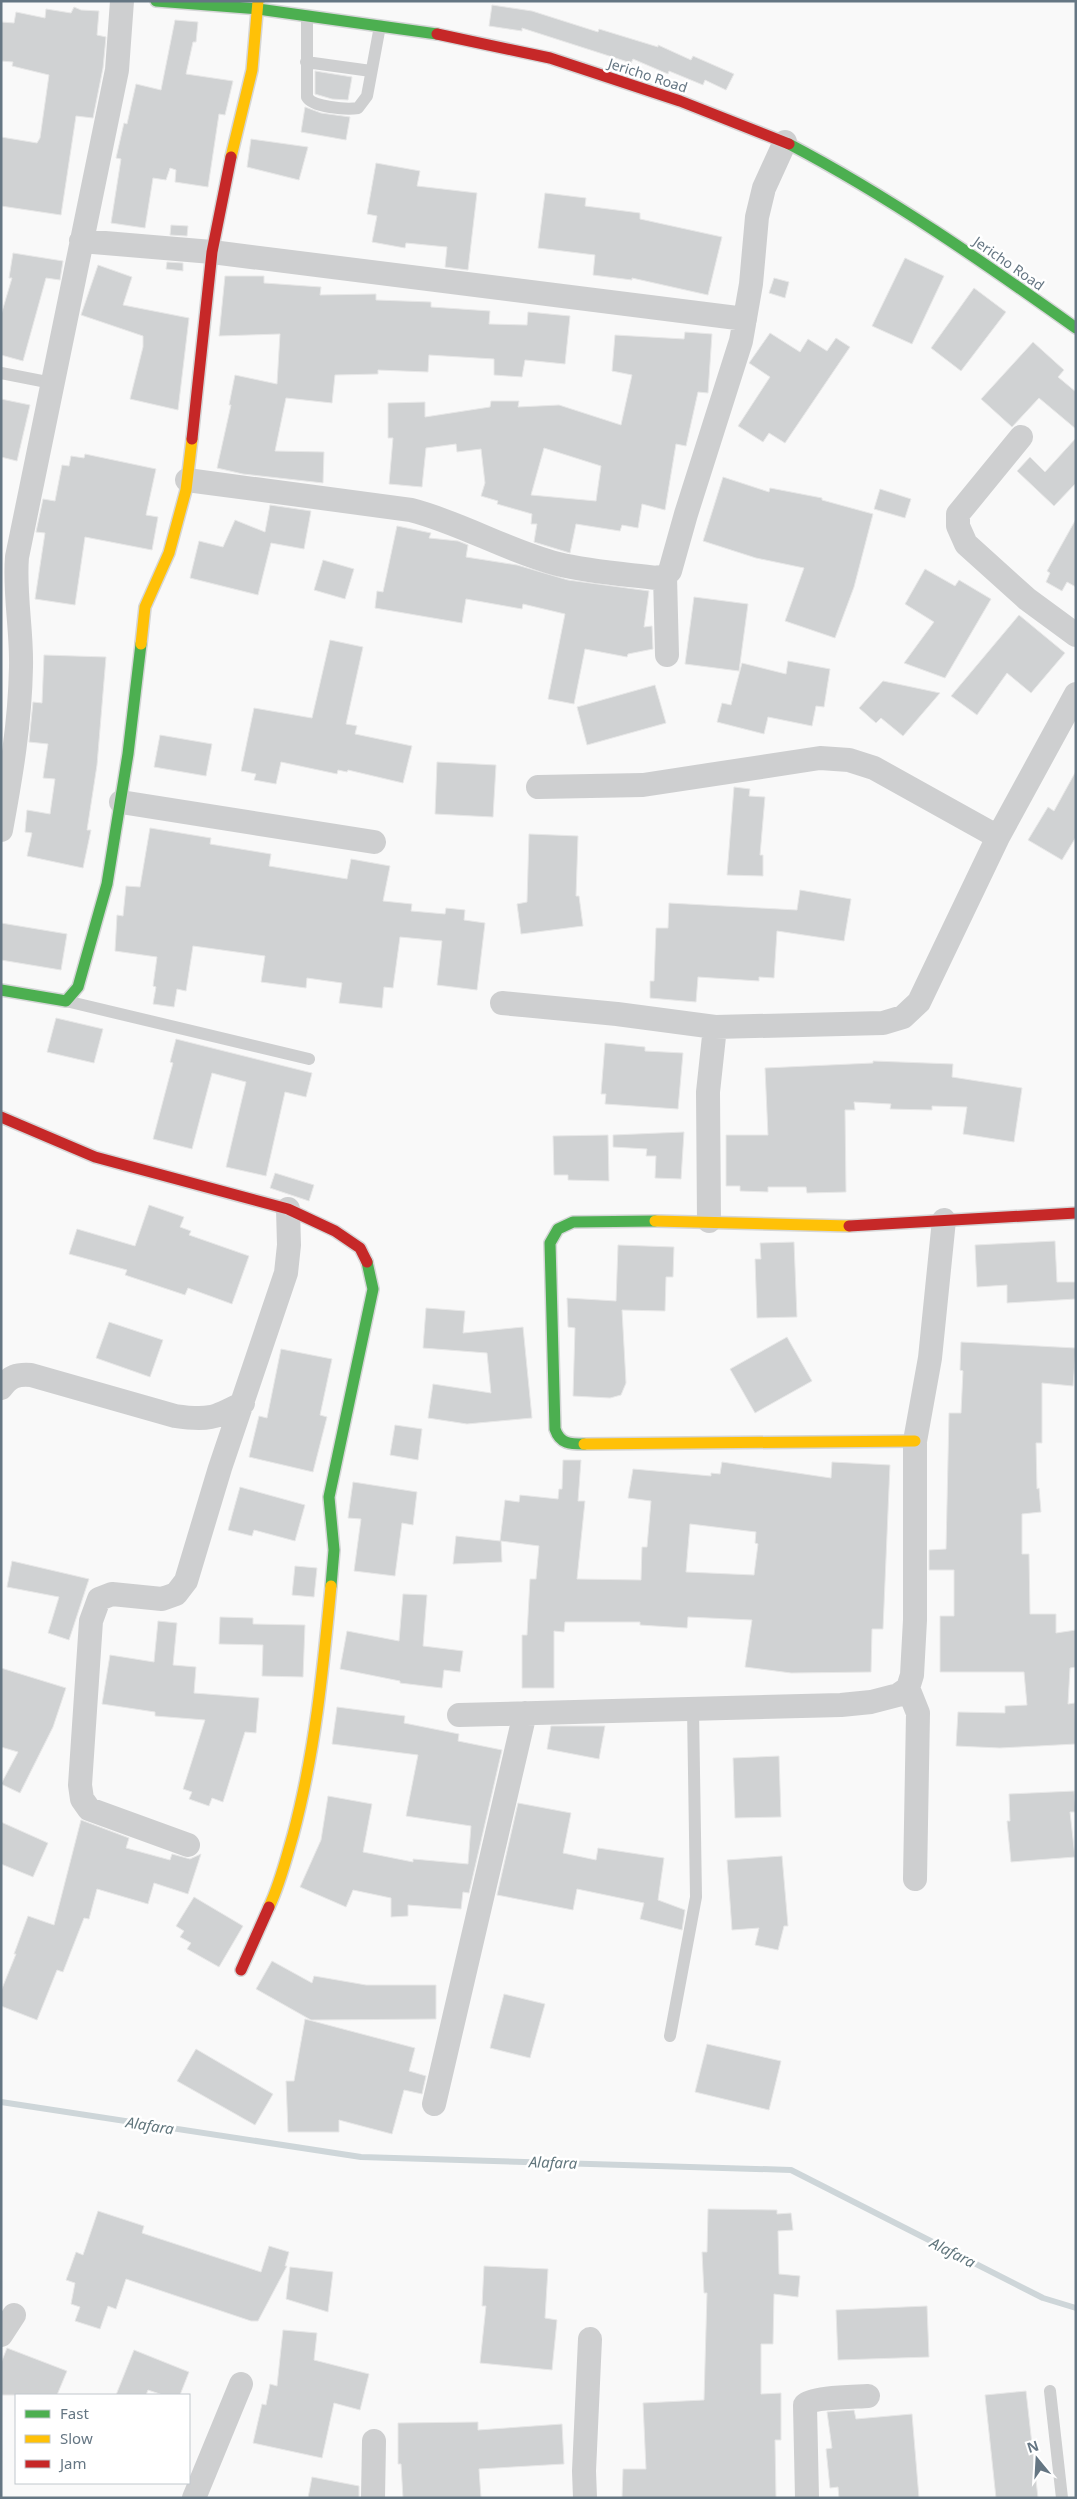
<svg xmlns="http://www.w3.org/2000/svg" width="1077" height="2499" font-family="'Noto Sans',sans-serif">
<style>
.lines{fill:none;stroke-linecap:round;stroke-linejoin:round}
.stream{stroke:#ced6d9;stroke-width:6}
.building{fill:#d0d2d3;stroke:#e8e8e8;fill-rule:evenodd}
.fast-casing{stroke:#d5d6d7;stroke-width:14}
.slow-casing{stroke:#d5d6d7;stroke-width:14}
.jam-casing{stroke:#d5d6d7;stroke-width:14}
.lane{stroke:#cecfd0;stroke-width:12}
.street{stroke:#cecfd0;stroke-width:24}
.fast{stroke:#4caf50;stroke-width:11}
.slow{stroke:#ffc107;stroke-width:11}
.jam{stroke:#c62828;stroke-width:11}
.labels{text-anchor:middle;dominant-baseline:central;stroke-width:5;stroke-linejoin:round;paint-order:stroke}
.street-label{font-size:14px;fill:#657683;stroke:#fff}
.water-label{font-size:15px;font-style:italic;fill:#60757c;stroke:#fff}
</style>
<rect width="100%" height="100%" fill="#f9f9f9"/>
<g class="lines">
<!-- stream -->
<path class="stream" d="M1,2102L361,2157L791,2170L1043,2298L1076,2308"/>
</g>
<!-- building -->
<path class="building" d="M492,5L532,11L598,32L599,29L658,47V45L691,60L693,56L734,74L726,90L705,80L703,85L669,71L668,74L633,59L631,63L522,28V31L489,26Z
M74,7L81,10L99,11L97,35L106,37L103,68L93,118L76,116L61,215L1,206V137L37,143L40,138L49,75L12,66L13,62L1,61V22L14,23L16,12L45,18L46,9L71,13Z
M175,20L198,22L196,42H193L186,74L233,81L225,115L219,114L208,187L175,182L176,170L170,168L166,180L153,178L145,228L111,223L121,159L116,158L124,123L127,124L136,84L161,90Z
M315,71L352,77L348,100L332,99L315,94Z
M305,107L321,113L350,117L346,140L301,132Z
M251,139L308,147L299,180L247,167Z
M376,163L420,171L417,186L477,193L468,270L445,267L447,247L406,243L405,248L372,242L377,216L367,214Z
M545,193L586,198L585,206L640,213V219L722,237L708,295L632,278V280L593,275L595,255L538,248Z
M171,225L188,226L187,236L170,235Z
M13,253L63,261L60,280L46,278L23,361L1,355V315L12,278H9Z
M905,258L944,276L912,344L872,326Z
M167,262L183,263V271L166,269Z
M98,265L132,277L123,305L189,318L178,410L130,399L143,347V336L81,315Z
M225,276H264V283L321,287L320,295L376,294V300L431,302V307L490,311L489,324L527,325L528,312L570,316L565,364L525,360L522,377L494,375V359L429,355L428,372L378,370V374L335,375L332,403L286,398L275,451L324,452L323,483L243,474L217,468L231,405H229L235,375L277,384L280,334L219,336Z
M774,278L789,282L785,298L769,293Z
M974,288L1006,312L961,371L931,348Z
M685,332L712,334L708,393L698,392L686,446L676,444L665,510L642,504L638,528L622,525L620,531L576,524L570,553L534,542L537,524H531L532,514L497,504L498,501L481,496L485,483L481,449L457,452L456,444L426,448L422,487L389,484L393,438H388V403L425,402V417L490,407L491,401H519L518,407L559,405L621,425L632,375L612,371L615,335L684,339ZM544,448L601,466L596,501L531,495Z
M770,333L800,352L808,339L827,351L836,338L850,347L785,443L769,433L763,442L738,426L770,377L749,363Z
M1033,342L1064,370L1058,377L1076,392V429L1039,398L1012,427L981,399Z
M1,399L30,405L17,461L1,457Z
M1076,438V483L1054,506L1017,471L1030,457L1045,472Z
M85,454L156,469L146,515L158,517L152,550L85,537L75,605L35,599L45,533L36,532L43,499L55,501L62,465L69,466L71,456L84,458Z
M723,477L769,492L770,488L822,498V500L873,514L854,587L835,638L785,621L804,568L756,558L703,541Z
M880,489L911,499L905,518L874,509Z
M270,505L311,511L304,549L271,543L258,595L190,578L199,541L223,547L235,520L265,532Z
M1076,519V587L1067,582L1062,591L1046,582L1050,573L1047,571Z
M397,526L431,533L429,538L458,541L468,545L466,557L517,565L568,580L649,591L644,627L652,626L653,649L628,654L627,657L585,649L574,704L548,699L565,614L523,604L522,609L466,599L462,623L375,608L377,591L383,592Z
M323,560L354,569L345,599L314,590Z
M925,569L955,586L959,580L991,599L945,678L904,663L934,622L905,604Z
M694,597L748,604L739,671L685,664Z
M1019,615L1065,653L1031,693L1007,673L977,715L951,696Z
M330,640L363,647L346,724L357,726L355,734L412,746L403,783L348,770L347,772L338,770L337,774L281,762L276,784L254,780L256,774L241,771L254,708L312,718Z
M44,655L106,657L97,765L87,830H91L83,868L27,856L32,833L25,832L27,810L50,814L55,779L43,778L48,744L29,742L33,702L42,703Z
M788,661L830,669L824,707L816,706L812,726L768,717L764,734L717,722L722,703L731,705L742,663L786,674Z
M883,681L940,693L903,736L881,718L876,723L859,708Z
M655,685L666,723L587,745L577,707Z
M160,735L212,744L206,776L154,767Z
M437,762L496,765L493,817L435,814Z
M1076,771V837L1062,860L1028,840L1048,807L1054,811Z
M734,787L750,789L749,796L765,797L760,855H763V876L727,875Z
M150,828L211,838L210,844L271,854L269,866L347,879L351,859L390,866L383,901L412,904L411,911L445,914L446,908L465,910L464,920L485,923L477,990L437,985L442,941L400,937L393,988L384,987L382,1008L339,1003L342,983L307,978L306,988L261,982L265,956L193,946L186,991L177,989L174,1007L153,1004L156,987L153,986L157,957L115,951L117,915L123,916L126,886L140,887Z
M529,834L578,836L576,896H579L583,926L521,934L517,904L527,902Z
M800,890L851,899L844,941L777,931L774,978L759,977V981L698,977L696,1002L650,998V981H654L656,928H668L669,903L797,910Z
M1,923L67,934L61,970L1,960Z
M56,1018L103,1029L94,1063L47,1052Z
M176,1039L312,1073L306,1097L285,1092L266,1176L226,1167L246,1082L212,1073L192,1149L153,1139L173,1063L170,1062Z
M605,1043L645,1047V1051L683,1053L678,1109L605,1104L606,1094H601Z
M873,1061L953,1064L952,1077L1022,1088L1014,1142L963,1134L967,1107L932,1106V1110L890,1109L891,1104L854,1102L855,1110H845L846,1192L807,1193L806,1187H768V1192L740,1191V1186H726V1135H768L765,1068L873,1063Z
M684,1132L681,1179L655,1178L656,1156H646L647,1149L613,1147V1135Z
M608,1135L609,1181L568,1180V1175H554L553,1136Z
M275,1173L314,1185L309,1201L270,1188Z
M149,1205L184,1217L180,1227L191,1231L189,1235L249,1256L232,1304L188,1288L185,1295L125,1275L127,1270L69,1254L77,1229L135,1246Z
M1055,1241L1057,1282H1076V1299L1007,1303V1285L977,1287L975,1245Z
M794,1242L797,1317L757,1318L755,1259H761L760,1243Z
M618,1245L674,1247L673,1277H666L665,1311L622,1310L626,1383L621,1395L610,1398L573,1396L575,1328L568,1327L567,1298L616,1301Z
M426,1308L465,1311L463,1333L523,1327L532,1418L467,1424L428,1418L433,1384L491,1393L487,1353L423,1348Z
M109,1322L163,1340L150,1377L96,1358Z
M787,1337L812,1381L755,1413L730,1369Z
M961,1342L1076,1348L1073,1386L1042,1383V1443H1036L1037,1489L1039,1488L1041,1512L1022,1514V1554H1029L1030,1614H1056V1633L1076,1630V1667L1070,1668L1068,1704L1075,1703L1076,1744L1000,1748L956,1746L958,1712L1005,1713V1706L1027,1705L1024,1672H940V1616H954V1570H929V1550L946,1549L949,1413H961L963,1371L960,1370Z
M281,1349L332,1359L320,1415L327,1417L313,1472L249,1457L259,1416L267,1418Z
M395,1425L422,1429L418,1460L390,1455Z
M563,1460H581L578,1501H585L577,1579L641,1580L642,1547H647L651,1501L628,1498L633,1469L711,1476V1473L720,1474L722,1462L831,1478L832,1462L890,1465L883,1629H872L871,1672L791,1673L745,1667L752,1620L688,1617L687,1628L640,1625V1622H565L564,1632L554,1631V1688H522V1635H527L530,1579H536L539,1546L501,1541L502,1562L453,1564L456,1536L500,1541L505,1500L519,1502L520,1495L558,1499L559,1489H562ZM690,1524L756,1532L755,1543L758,1544L754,1575L686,1572Z
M353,1482L417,1492L413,1525L402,1523L395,1576L354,1571L361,1519L348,1518Z
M240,1487L305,1505L295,1541L254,1530L252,1536L228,1530Z
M12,1561L89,1579L69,1640L48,1633L59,1597L7,1587Z
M295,1566L317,1568L314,1597L292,1595Z
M403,1594L427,1595L423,1646L463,1651L460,1672L444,1670L442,1688L400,1683V1681L340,1669L347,1631L399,1641Z
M220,1617L253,1618V1624L305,1625L303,1677L262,1676L263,1645L219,1644Z
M158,1621L177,1623L173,1665L196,1667L194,1693L259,1698L256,1733L245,1732L223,1802L212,1798L209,1806L189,1799L192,1792L183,1789L205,1720L155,1716V1712L102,1704L110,1655L154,1662Z
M1,1668L66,1688L53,1727L20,1793L1,1784L18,1752L1,1747Z
M337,1707L405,1716L404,1723L459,1734L458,1741L502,1750L469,1893L463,1892L461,1909L408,1905V1916L391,1917V1898L353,1890L346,1907L300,1887L321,1840L328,1796L372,1804L363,1852L413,1862V1859L468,1864L471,1826L406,1816L418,1755L332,1744Z
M551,1726H605L599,1759L547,1749Z
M779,1756L781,1817L735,1818L733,1758Z
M1074,1791L1076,1812H1070L1075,1857L1011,1862L1007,1821H1010L1009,1794Z
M518,1803L571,1813L563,1853L596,1860L598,1848L664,1858L658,1900L685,1910L682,1930L640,1919L644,1903L577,1889L573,1910L497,1895Z
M81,1820L129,1838L126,1848L170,1860L172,1854L190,1859L201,1854L188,1894L154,1883L148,1904L97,1889L89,1919L84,1918L63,1972L57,1970L37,2020L1,2006V1991L16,1954H14L28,1916L54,1925Z
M1,1822L48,1843L33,1877L1,1864Z
M782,1856L788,1926H784L778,1950L755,1945L759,1928L732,1930L727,1860Z
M194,1897L243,1926L219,1967L187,1949L191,1943L180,1937L184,1931L176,1926Z
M272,1961L312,1983L314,1976L366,1985H436V2019L311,2020L256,1989Z
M504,1994L545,2004L530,2058L490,2048Z
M305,2019L415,2048L409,2071L426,2076L422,2094L404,2090L392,2134L339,2120V2132H288L286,2081H294Z
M707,2044L781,2061L769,2110L695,2092Z
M196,2049L273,2094L255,2125L177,2081Z
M708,2209L777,2210V2214L791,2213L793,2230L778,2231L779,2274L800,2276L798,2297L774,2294L773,2344H761V2394L781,2393V2440H775L776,2498H622L623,2469H646L643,2403L704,2400L707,2293H704L702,2252H707Z
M98,2211L144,2226L142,2233L261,2272L269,2246L289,2252L285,2266H287L258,2321H251L126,2279L116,2309L108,2306L100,2329L75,2321L80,2307L71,2304L75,2283L66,2280L76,2252L83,2255Z
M484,2266L548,2269L545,2318L557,2320L552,2370L480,2363L486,2306H482Z
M290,2267L333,2272L328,2312L286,2299Z
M927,2306L929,2357L838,2360L836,2310Z
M283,2330L317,2333L314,2360L369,2374L360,2410L334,2403L322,2458L253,2443L262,2404L266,2405L270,2384L277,2386Z
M7,2348L67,2371L57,2395H1V2363Z
M134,2350L189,2372L180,2395H163L148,2390L146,2395H116Z
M1026,2391L1038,2498H996L985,2395Z
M854,2410L856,2419L912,2414L919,2498H839L838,2487L830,2488L826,2449L832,2448L827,2412Z
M478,2422V2430L562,2424L564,2464L479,2469L481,2498H403L401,2464H398V2423Z
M312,2477L359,2486V2498H308Z"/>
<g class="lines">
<!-- fast casing -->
<g class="fast-casing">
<path id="fast" d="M156,1L258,9L437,34
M789,144C890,197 983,262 1076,328
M1,990L66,1001L78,987L107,884L128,754L141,644
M584,1444C570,1444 560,1444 555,1429L550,1243L558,1229L573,1222L655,1221
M331,1586L334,1550L329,1497L373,1289L367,1262"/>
</g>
<!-- slow casing -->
<g class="slow-casing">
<path id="slow" d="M231,157L252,70L258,1
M141,644L145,607L169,553L186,490L192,439
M655,1221L849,1226
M584,1444L915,1441
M269,1907C280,1884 286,1859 293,1835C315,1753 323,1670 331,1586"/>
</g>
<!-- jam casing -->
<g class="jam-casing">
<path id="jam" d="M437,34L550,58L680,101L789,144
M192,439L212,252L231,157
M1,1117L95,1157L288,1209L335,1231L360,1248L367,1262
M849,1226L1076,1213
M241,1970L269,1907"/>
</g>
<!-- lane -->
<path class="lane" d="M307,16V97C312,107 347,110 358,108L367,96L380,26
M306,62L371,71
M1,373L52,383
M66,1001L309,1059
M670,2036L696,1897L693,1709
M1050,2391L1062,2498"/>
<!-- street -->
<path class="street" d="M81,241L212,252L745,319
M1021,437L958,514V526L966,544L1027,599L1076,635
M187,480L411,510C462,523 507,551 558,564C590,572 624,574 657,578L665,576L670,571L686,514L741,341L751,284L757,217L764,188L785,142
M665,576L667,655
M538,787L643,785L820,758L849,760L874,768L998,837
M121,802L374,842
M1,830C11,776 20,723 21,667C22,630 14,594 17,557L117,70L122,1
M502,1003L617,1014L715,1027L883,1023L903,1017L919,1002L998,837L1076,694
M709,1221L708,1092L715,1027
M1,1388C10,1376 17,1374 31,1375L175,1416C209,1421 214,1418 243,1403
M908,1688L918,1713L915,1879
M459,1715L841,1705L871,1702L898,1695L908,1688L912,1675L915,1620V1441L930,1358L944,1220
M188,1845L89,1809L82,1799L80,1785L91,1621L99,1599L112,1594L162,1599L176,1594L186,1581L220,1468L286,1273L289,1245L288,1209
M434,2104L525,1713
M1,2335L14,2315
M194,2498L241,2384
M373,2498L374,2441
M585,2498L584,2471L590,2339
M807,2498L805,2405C812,2397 855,2397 868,2396"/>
<!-- fast -->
<use href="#fast" class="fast"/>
<!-- slow -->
<use href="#slow" class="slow"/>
<!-- jam -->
<use href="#jam" class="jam"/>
</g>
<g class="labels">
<!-- street labels -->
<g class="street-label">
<text transform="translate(648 75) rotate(18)">Jericho Road</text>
<text transform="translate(1009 263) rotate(35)">Jericho Road</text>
</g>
<!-- water labels -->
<g class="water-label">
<text transform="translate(150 2125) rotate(9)">Alafara</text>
<text transform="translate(553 2162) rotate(2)">Alafara</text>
<text transform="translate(953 2252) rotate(27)">Alafara</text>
</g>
</g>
<!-- border -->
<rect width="1077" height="2499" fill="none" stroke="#657683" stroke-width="5"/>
<!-- legend -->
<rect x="15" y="2394" width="175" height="90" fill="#ffffff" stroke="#c1c8cd"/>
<rect x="25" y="2410" width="25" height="8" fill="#4caf50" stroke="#c1c8cd"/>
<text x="60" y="2419" font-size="15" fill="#657683">Fast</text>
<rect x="25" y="2435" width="25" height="8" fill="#ffc107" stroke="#c1c8cd"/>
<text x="60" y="2444" font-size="15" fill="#657683">Slow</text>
<rect x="25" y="2460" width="25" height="8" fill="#c62828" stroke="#c1c8cd"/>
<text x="60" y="2469" font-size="15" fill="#657683">Jam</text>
<!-- north arrow -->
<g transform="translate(1037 2459) rotate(342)" stroke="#ffffff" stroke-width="4" paint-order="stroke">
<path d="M0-4L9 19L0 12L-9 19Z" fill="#657683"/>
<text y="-8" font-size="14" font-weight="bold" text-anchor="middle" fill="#657683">N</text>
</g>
</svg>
